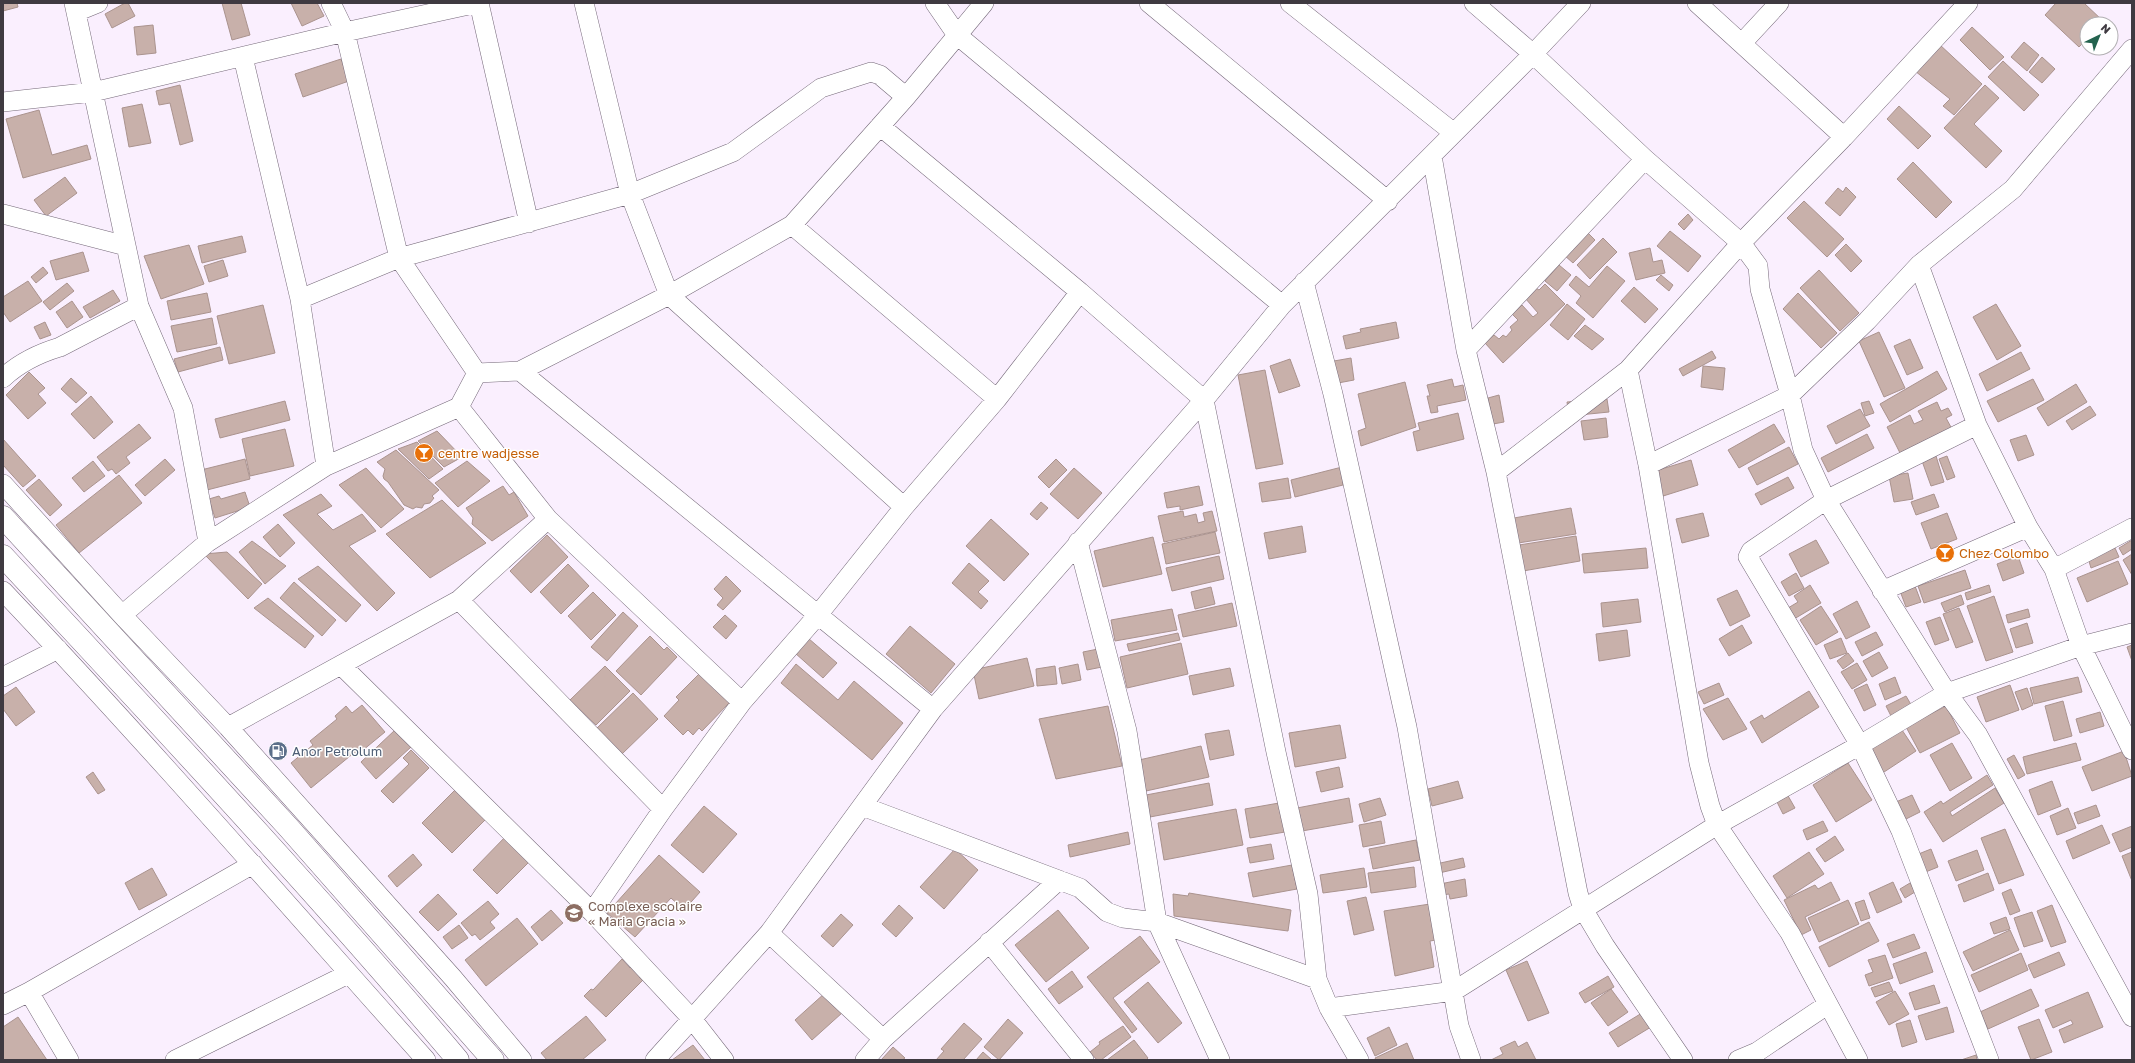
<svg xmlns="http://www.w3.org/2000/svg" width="2135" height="1063" font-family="'Golos Text',sans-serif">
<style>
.building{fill:#c8b0aa;stroke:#aa938e}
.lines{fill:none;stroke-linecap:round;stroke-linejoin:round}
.street-casing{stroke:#756979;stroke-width:20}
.highway-casing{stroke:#756979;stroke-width:23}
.street{stroke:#fff;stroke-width:19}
.highway{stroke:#fff;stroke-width:22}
.labels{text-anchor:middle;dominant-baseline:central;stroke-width:3;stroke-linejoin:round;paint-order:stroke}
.food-label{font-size:13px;fill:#c56008;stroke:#fff;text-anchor:start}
.service-label{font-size:13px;fill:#4e5e75;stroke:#fff;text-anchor:start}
.education-label{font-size:13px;fill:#785e54;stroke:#fff;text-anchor:start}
</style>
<rect width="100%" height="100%" fill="#faeffe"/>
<!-- building -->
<path class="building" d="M3,3H17L18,7L3,11Z
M125,3H128L135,16L112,28L105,14Z
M222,3H241L250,35L232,40Z
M291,3H317L324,16L302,26Z
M2056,3H2084L2103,21L2101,24H2087V39L2079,47L2045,15Z
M153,25L156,53L137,55L134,27Z
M1972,27L2004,57L1990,70L1960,40Z
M2024,42L2039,55L2027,71L2011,57Z
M1939,44L1982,84L1954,115L1943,106L1950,99L1915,71Z
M2042,57L2055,69L2042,83L2029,72Z
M341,59L349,81L303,97L295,74Z
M2003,61L2039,95L2024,111L1988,77Z
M180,85L193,141L180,145L170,103L159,105L156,91Z
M1985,85L1999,98L1974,124L2002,151L1986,168L1944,128Z
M142,104L151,143L129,147L122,108Z
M1899,106L1931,136L1918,149L1887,119Z
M39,110L52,155L87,145L91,159L23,178L6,119Z
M1913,162L1952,202L1936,218L1897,179Z
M65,177L77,193L46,216L34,200Z
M1846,187L1856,197L1840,216L1825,203L1838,188L1843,192Z
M1804,201L1844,239L1827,257L1787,218Z
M1688,214L1693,220L1684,230L1678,224Z
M1670,231L1701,256L1688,272L1657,246Z
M1587,232L1595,240L1573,263L1564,255Z
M242,236L246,252L202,263L198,246Z
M1603,238L1617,252L1590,279L1577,265Z
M1846,244L1862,261L1851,272L1835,255Z
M189,245L204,284L161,299L144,256Z
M1650,248L1653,262L1662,260L1665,273L1636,280L1629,253Z
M83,252L89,271L56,280L50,261Z
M223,260L228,276L209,282L204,266Z
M1559,265L1571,275L1557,291L1545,281Z
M1607,266L1625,281L1593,318L1576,303L1581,296L1569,285L1576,276L1589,287Z
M43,267L48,273L36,283L31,277Z
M1819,270L1859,313L1840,331L1800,288Z
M1661,275L1673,285L1669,291L1656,280Z
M28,281L42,301L10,322L3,312V297Z
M67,283L74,291L50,310L43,302Z
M1545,284L1565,304L1503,363L1485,343L1494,335L1499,339L1503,335L1506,337L1512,330L1510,327L1518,320L1512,314L1522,305L1533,317L1538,313L1525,298L1536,288L1539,290Z
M1634,287L1658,309L1645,323L1621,301Z
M113,290L120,301L90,318L83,307Z
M207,293L211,312L171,320L167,301Z
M1798,293L1837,333L1821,348L1783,309Z
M72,301L83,317L67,328L56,312Z
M1567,304L1585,319L1568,340L1550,325Z
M1996,304L2021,346L1997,360L1973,317Z
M263,305L275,353L229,364L217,316Z
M212,318L217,344L177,352L171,326Z
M45,322L51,335L40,339L34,327Z
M1396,322L1399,338L1346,349L1343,336L1361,332L1360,329Z
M1585,325L1604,339L1592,350L1574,336Z
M1879,332L1905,388L1884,397L1859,341Z
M1910,339L1923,368L1907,375L1894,346Z
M220,347L223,360L178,372L174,359Z
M1712,351L1716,358L1683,376L1679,369Z
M2021,352L2030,369L1987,391L1979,374Z
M1351,358L1354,380L1338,383L1334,361Z
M1290,359L1300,386L1279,393L1270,366Z
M1703,366L1725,368L1723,390L1701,387Z
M1265,370L1283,464L1256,469L1238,375Z
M1937,371L1947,389L1890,422L1880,404Z
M29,372L45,388L38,394L46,403L28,419L6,395Z
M71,378L87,393L76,403L61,389Z
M1452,379L1454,387L1463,385L1466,400L1437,406L1438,412L1431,413L1427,396H1430L1427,385Z
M2033,379L2044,400L1998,422L1987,401Z
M1405,382L1416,427L1361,446L1358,431L1366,428L1358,394Z
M2076,384L2087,402L2048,426L2037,408Z
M1499,395L1504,422L1493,424L1488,398Z
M91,396L113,422L94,439L71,414Z
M1607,399L1609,412L1569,416L1567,402Z
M285,401L290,420L220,438L215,419Z
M1869,401L1874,413L1865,416L1861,403Z
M1937,402L1941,411L1948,408L1952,415L1946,418L1952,429L1900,453L1887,427L1910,415L1914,424L1923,420L1918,411Z
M2090,406L2096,415L2072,430L2066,421Z
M1860,409L1870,426L1836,444L1827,426Z
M1458,413L1464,439L1417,451L1413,432L1420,430L1418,423Z
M1606,418L1608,437L1584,440L1581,421Z
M139,424L151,438L126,457L130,463L116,474L112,469L108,471L97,457Z
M1774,424L1785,442L1739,468L1728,450Z
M285,429L294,466L250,476L242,439Z
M437,431L462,457L444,467L418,441Z
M1867,434L1874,448L1828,472L1821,458Z
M2026,435L2034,455L2018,461L2010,440Z
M3,439L36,476L23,487L3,465Z
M417,442L443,469L429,479L398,449Z
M1789,447L1798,464L1757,485L1748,468Z
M396,450L439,490L432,496L434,498L430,503L424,504L422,508L416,507L413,509L404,505L388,482L384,479L383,476L385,469L377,462Z
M1936,456L1944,482L1931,486L1922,461Z
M1947,456L1955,477L1947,480L1939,459Z
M165,459L175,470L145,496L135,485Z
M245,459L250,479L207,490L201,470Z
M1056,459L1067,470L1049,488L1038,477Z
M1691,460L1698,485L1660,497L1652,472Z
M93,461L105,476L84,492L72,478Z
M467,461L490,481L458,507L435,483Z
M1342,467L1343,485L1295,497L1291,480Z
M366,468L404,509L381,528L339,485Z
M1074,468L1102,493L1078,519L1050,494Z
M1908,473L1913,499L1894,502L1889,476Z
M119,475L142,503L79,553L56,525Z
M1788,477L1794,488L1761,505L1755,494Z
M1288,478L1291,498L1262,502L1259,483Z
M39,479L62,505L50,516L26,490Z
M503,486L509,495L514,492L528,516L492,541L472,524L473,518L466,508Z
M1199,486L1203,505L1180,510V506L1167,508L1164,493Z
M245,492L250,507L215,518L209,499L219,496L221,499Z
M321,494L332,506L317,514L333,530L362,514L376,531L349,546L395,593L377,611L283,515Z
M1934,494L1939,507L1916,515L1911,502Z
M442,500L486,543L430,578L386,534Z
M1041,502L1048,508L1037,520L1030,514Z
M1571,508L1576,534L1518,543L1514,518Z
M1183,511L1184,517L1196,514L1198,523L1205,521L1203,513L1212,511L1217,531L1164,542L1158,516Z
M1703,513L1709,536L1682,543L1676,519Z
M1947,513L1957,539L1931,549L1921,523Z
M991,519L1029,554L1004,581L966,546Z
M278,524L295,543L280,557L263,537Z
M1302,526L1306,552L1269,559L1264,533Z
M1215,532L1220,553L1166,564L1162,544Z
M547,535L568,557L531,593L510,571Z
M1576,536L1580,561L1523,571L1519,545Z
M1153,537L1162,574L1103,587L1094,551Z
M1816,540L1829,563L1801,577L1789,554Z
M2132,540V549L2123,555L2119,548Z
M252,541L286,566L265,584L239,552Z
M1646,548L1648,568L1584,573L1582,554Z
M2115,548L2119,557L2091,568L2088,558Z
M227,552L262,584L248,599L204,554Z
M2132,554V575L2123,560Z
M1219,556L1224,579L1172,591L1166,568Z
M2018,556L2024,573L2003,581L1997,564Z
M2118,561L2128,584L2087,602L2077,578Z
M969,563L989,581L978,592L988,601L981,609L952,583Z
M568,564L589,586L561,614L540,592Z
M318,566L361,605L346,622L298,579Z
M1965,570L1971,588L1924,603L1918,586Z
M1796,573L1804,588L1789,596L1781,582Z
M726,576L741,591L723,610L717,605L723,598L714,589Z
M294,582L336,620L322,636L280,598Z
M1810,585L1821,603L1794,619L1788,608L1798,602L1794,596Z
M1989,585L1991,592L1967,600L1965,593Z
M1915,586L1921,602L1906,607L1900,591Z
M1211,587L1215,604L1195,609L1191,592Z
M1737,590L1750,616L1730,626L1717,599Z
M593,592L616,615L591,640L568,616Z
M1961,595L1964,604L1945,612L1941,603Z
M1994,596L2013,652L1986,661L1967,606Z
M268,598L314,636L305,648L254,608Z
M1638,599L1641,622L1603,627L1601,603Z
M1857,601L1870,627L1846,639L1833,614Z
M1232,603L1237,626L1183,637L1178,615Z
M1821,606L1838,632L1816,645L1800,620Z
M1959,608L1973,642L1956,648L1943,614Z
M1172,609L1177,630L1115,641L1111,620Z
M2028,609L2030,617L2008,623L2006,615Z
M623,612L638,626L607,661L591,647Z
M725,615L737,626L726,639L713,627Z
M1940,617L1949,640L1935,645L1926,622Z
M2027,623L2033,643L2016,648L2010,629Z
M1742,625L1752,643L1729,656L1719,639Z
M910,626L955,664L931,693L886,654Z
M1627,630L1630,656L1599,661L1596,634Z
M1876,632L1883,645L1862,656L1855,642Z
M1178,633L1180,640L1129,651L1127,644Z
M650,636L664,650L667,647L677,657L641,695L616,671Z
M808,638L837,663L823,678L795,653Z
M1841,638L1847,653L1830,659L1824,645Z
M1181,643L1188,674L1127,688L1120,657Z
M2132,645V661L2127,647Z
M1103,648L1107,666L1087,670L1083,652Z
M1879,652L1888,668L1872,677L1863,661Z
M1848,653L1854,661L1843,669L1837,661Z
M1027,658L1034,686L979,699L973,670Z
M1857,663L1867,680L1852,689L1841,672Z
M796,664L838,700L854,681L903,723L872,760L781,683Z
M1078,664L1081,680L1062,684L1059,668Z
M605,666L630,691L596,725L570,700Z
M1055,666L1057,684L1037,686L1036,669Z
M1230,668L1234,686L1193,695L1189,676Z
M700,673L730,702L702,731L699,728L693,735L688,730L683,735L664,716L679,700L676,697Z
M1895,677L1901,693L1885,700L1879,684Z
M2078,677L2082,692L2034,704L2030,688Z
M1719,683L1724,695L1704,704L1698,692Z
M1867,684L1876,705L1864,711L1854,690Z
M2010,685L2019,710L1986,722L1977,697Z
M16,687L35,712L16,726L3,709V696Z
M2027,688L2033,705L2022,710L2015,692Z
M1809,691L1819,707L1762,743L1750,722L1762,715L1764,719Z
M633,693L658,719L622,754L597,728Z
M1906,696L1913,708L1892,718L1886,706Z
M1728,698L1747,729L1723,740L1703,709Z
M2063,701L2072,736L2054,741L2045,706Z
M362,705L385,732L357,755L355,752L311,788L291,763L313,745L310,741L337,719L335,716L346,706L352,713Z
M1108,706L1122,766L1056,779L1039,719Z
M1946,706L1960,733L1920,753L1906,727Z
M2100,712L2104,726L2080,733L2076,719Z
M1340,725L1346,758L1295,767L1289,733Z
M1900,727L1916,751L1881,774L1866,750Z
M395,730L411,747L376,779L361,762Z
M1229,730L1234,755L1210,760L1205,734Z
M1952,743L1972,778L1950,791L1930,755Z
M2076,743L2081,760L2027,774L2023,757Z
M1201,746L1209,777L1146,791L1139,760Z
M411,750L429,768L393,803L381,791L409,764L403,758Z
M2124,751L2132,776L2092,791L2082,767Z
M2014,755L2025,775L2018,779L2007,759Z
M1848,763L1872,800L1836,822L1813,785Z
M1339,767L1343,787L1321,792L1316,772Z
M93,772L105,790L98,794L86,777Z
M1987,775L1993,785L1950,812L1952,816L1995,788L2004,803L1943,842L1924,812L1941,801L1943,804Z
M1458,781L1463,798L1432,806L1428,789Z
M2052,781L2061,806L2038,815L2029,790Z
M1209,783L1213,805L1150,817L1146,795Z
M457,788L487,818L452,853L422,823Z
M1787,794L1795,808L1783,814L1776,800Z
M1912,795L1920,812L1904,820L1896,802Z
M1349,798L1353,822L1302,831L1297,808Z
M1380,798L1386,815L1364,822L1359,804Z
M1279,803L1285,832L1250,838L1245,809Z
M2096,805L2100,816L2078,824L2074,813Z
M704,806L737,834L703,873L671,845Z
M2068,808L2076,828L2057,835L2050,816Z
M1236,809L1243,845L1164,860L1158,823Z
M1381,821L1385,843L1363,847L1359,825Z
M1823,821L1828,831L1807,840L1803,830Z
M2102,825L2110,843L2073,859L2066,841Z
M2132,826V847L2120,852L2112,834Z
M2005,829L2024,875L1999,884L1981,838Z
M1128,832L1130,844L1070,857L1068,845Z
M508,834L532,859L497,894L473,870Z
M1835,836L1844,850L1825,862L1816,849Z
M1416,840L1420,860L1373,869L1369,849Z
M1271,844L1274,859L1250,863L1247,848Z
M955,849L978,870L944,909L920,887Z
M1931,849L1938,867L1923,873L1916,855Z
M1977,850L1984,870L1956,881L1948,861Z
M1809,852L1824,874L1787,898L1773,876Z
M2132,852V881L2122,856Z
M413,854L422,865L397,887L388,876Z
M659,855L700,892L684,910L671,898L635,937L607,913Z
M1463,858L1465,867L1439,873L1436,864Z
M1292,865L1297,889L1253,897L1248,873Z
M1414,867L1416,887L1371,893L1368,873Z
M152,868L167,895L139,910L125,883Z
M1364,868L1367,887L1323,893L1320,875Z
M1988,873L1994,890L1964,902L1958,885Z
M1465,879L1467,896L1450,899L1449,894L1442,895L1440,884Z
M1831,882L1840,900L1805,917L1811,930L1801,935L1784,900L1815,885L1818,889Z
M1893,882L1902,902L1877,913L1869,893Z
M1910,883L1915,892L1905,898L1900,889Z
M2011,889L2020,911L2010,915L2002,893Z
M1189,893L1291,910L1288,931L1174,916L1173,894L1188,896Z
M438,894L457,914L438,931L419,912Z
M1366,897L1374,930L1354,935L1347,901Z
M1848,900L1859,924L1819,942L1808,918Z
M1864,900L1870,918L1861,921L1855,903Z
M488,901L499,914L490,922L495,928L480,940L475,934L472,936L461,923Z
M1430,904L1436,940L1430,941L1434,967L1395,976L1384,911Z
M899,905L913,918L896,937L882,924Z
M2052,905L2066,942L2051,947L2037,911Z
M551,910L563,923L542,941L531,927Z
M1058,910L1089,948L1046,982L1015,945Z
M2032,912L2043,941L2024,947L2014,918Z
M841,914L853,925L833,947L821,936Z
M2006,917L2010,929L1994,934L1990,923Z
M517,918L538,944L486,986L465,960Z
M1869,922L1879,941L1829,967L1819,947Z
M459,925L468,938L452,949L443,937Z
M2010,930L2019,950L1973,971L1963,952Z
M1914,934L1920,948L1893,958L1887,944Z
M1140,936L1160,962L1113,998L1137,1029L1132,1033L1087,977Z
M1926,952L1933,972L1900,984L1893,964Z
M2059,952L2065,965L2034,978L2028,965Z
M2021,953L2028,970L1979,992L1971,975Z
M1885,955L1893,978L1869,986L1865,975L1873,972L1868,960Z
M622,959L630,968L634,963L643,973L639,977L643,980L606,1017L584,996L591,989L593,990Z
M1527,961L1549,1013L1528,1021L1506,970Z
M1072,971L1083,987L1059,1004L1048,989Z
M1608,976L1614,987L1585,1003L1579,993Z
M1148,982L1182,1023L1158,1043L1124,1002Z
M1889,982L1893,991L1875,997L1871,988Z
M1934,985L1940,1003L1915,1010L1909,993Z
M1611,989L1628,1012L1608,1026L1591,1003Z
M2031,989L2039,1006L1988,1029L1980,1012Z
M1895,991L1909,1014L1889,1025L1876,1002Z
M2088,992L2103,1027L2064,1043L2059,1030L2073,1024L2071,1020L2053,1028L2045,1010Z
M825,993L842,1013L812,1040L795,1020Z
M1947,1007L1954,1032L1926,1040L1918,1016Z
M1642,1013L1651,1027L1618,1047L1609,1033Z
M586,1016L606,1040L582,1060H547L541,1053Z
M18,1017L47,1060H3V1027Z
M1008,1019L1023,1033L999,1060L984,1047Z
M2039,1019L2052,1052L2031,1060L2018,1027Z
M1910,1020L1917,1042L1902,1047L1896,1024Z
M964,1023L982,1039L963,1060H936L944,1051L941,1049Z
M1123,1026L1131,1037L1101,1060H1097L1090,1052L1100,1044L1099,1042Z
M1389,1027L1397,1045L1375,1056L1367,1038Z
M1134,1040L1148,1058L1146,1060H1107Z
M1515,1041L1518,1047L1527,1042L1536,1060H1491L1503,1054L1500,1048Z
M1407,1043L1414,1060H1376L1375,1058Z
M693,1045L705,1060H672Z
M893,1047L905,1058L902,1060H881Z
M983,1052L992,1060H976Z
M1976,1055L1977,1060H1961Z"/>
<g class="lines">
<!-- street casing -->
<g class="street-casing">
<path id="street" d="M74,3L139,306L183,408L208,542
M331,3L345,32L399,258L477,373
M479,3L529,223
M584,3L630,194L669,295L904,507
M935,3L957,35L1282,305
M1149,3L1388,201
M1290,3L1454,133
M1474,3L1533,54L1645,159L1741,243L1758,266L1760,289L1790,395L1803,450L1826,500L1947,693L1978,735L2132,1017
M1697,3L1844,137
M76,12L98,3
M1742,43L1779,3
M243,57L300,299L326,466
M3,102L93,92L345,32L478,3
M880,126L1080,292L1204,400L1276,752L1308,894L1317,979L1329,1008L1359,1060
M1432,156L1466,350L1496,472L1578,893L1583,909L1605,946L1683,1060
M3,214L126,246
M792,225L997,399
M1919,265L1977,425L2028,527L2054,569L2081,646L2132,750
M1304,282L1333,394L1407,727L1459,1026L1471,1060
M300,299L399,258L630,194L733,152L821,88L871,72L880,75L906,97
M1466,350L1645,159
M1628,370L1648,465L1699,763L1710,806L1717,825L1790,933L1858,1060
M520,371L933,709
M477,373L520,371L669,295L792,225L906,97L984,3
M3,378C18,364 40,353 60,347L139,306
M459,407L548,519L742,702
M1977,425L1826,500L1751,551L1748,557L1860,745L1901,831L1989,1060
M1648,465L1790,395L1867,321L1919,265L2013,189L2132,49
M1496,472L1628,370L1741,243L1844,137L1968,3
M3,484L122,615L228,727L453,978L522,1060
M1078,542L1127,731L1157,922L1220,1060
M2054,569L2132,528
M3,591C148,744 286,903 426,1060
M1882,591L2028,527
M459,600L663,809
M122,615L208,542L326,466L459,407L477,373
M341,665L592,912L692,1019L724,1060
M3,677L58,649
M228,727L459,600L548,519
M862,806L1080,888L1107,912L1123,918L1157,922L1317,979
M592,912L663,809L742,702L817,616L904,507L997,399L1080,292
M769,933L883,1039
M989,942L1084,1060
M29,992L69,1060
M3,1005L29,992L253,864
M1329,1008L1454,991L1717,825L1860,745L1947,693L2081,646L2132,633
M175,1060L348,974
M655,1060L769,933L933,709L1204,400L1282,305L1533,54L1581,3
M865,1060L883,1039L1059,880
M1738,1060L1757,1052L1827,1005"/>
</g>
<!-- highway casing -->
<g class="highway-casing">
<path id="highway" d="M3,517L288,827L493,1060
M3,556C157,722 312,887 458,1060"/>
</g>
<!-- street -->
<use href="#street" class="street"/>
<!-- highway -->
<use href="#highway" class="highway"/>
</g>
<!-- icons -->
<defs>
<g id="bar-disc" transform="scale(1)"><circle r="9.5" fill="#e8710a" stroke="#fff"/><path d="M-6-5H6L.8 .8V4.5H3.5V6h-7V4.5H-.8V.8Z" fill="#fff"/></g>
<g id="fuel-disc" transform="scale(1)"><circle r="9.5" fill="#5c6f8a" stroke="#fff"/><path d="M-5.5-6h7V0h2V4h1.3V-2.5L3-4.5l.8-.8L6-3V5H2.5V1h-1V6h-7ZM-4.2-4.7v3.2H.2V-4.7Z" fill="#fff"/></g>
<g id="school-disc" transform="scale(1)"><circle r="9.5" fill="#8d6e63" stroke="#fff"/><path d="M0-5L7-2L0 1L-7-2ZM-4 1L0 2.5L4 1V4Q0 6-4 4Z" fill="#fff"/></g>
</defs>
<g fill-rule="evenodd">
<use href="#bar-disc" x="424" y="453"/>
<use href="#bar-disc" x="1945" y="553"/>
<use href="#fuel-disc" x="278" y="751"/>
<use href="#school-disc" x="574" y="913"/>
</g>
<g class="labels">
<!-- food labels -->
<g class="food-label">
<text x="438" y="453">centre wadjesse</text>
<text x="1959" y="553">Chez Colombo</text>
</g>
<!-- service labels -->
<g class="service-label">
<text x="292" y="751">Anor Petrolum</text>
</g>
<!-- education labels -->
<g class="education-label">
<text x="588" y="906">Complexe scolaire<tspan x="588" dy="15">« Maria Gracia »</tspan></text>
</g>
</g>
<!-- border -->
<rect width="2135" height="1063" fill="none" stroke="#3f3a41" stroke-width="8"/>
<!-- north arrow -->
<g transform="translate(2099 36) rotate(43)"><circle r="19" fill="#ffffff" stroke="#b2b0b3"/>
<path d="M0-3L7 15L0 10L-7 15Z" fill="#24634f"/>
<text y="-6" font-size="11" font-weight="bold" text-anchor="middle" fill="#3f3a41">N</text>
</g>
</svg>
